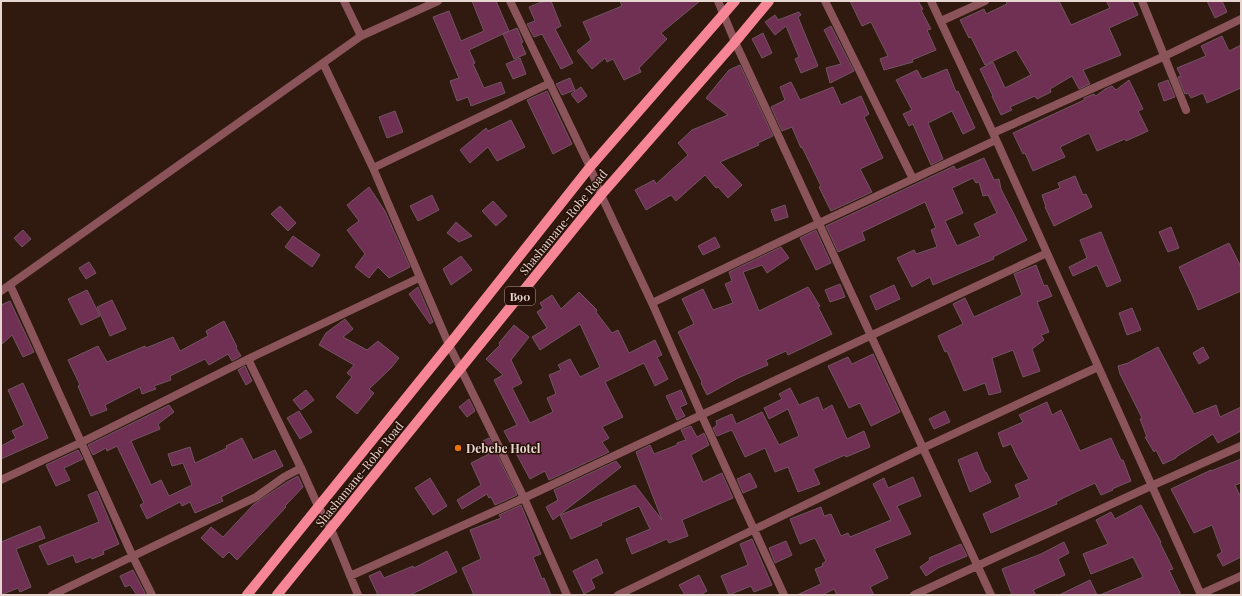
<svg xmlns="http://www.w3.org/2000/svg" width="1242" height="596" font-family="'Playfair Display',serif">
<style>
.building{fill:#703053;stroke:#705562;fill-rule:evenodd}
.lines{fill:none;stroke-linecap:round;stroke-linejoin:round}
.street{stroke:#8a545a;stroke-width:8}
.primary{stroke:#f68595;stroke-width:10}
.food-dot{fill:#e8710a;stroke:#260f06;stroke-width:1.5}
.labels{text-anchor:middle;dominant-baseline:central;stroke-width:3;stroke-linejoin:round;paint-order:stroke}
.shield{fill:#260f06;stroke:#ac9a93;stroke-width:1}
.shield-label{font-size:11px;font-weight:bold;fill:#e6d6cf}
.street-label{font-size:12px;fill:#e6d6cf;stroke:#260f06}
.poi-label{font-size:12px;font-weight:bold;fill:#e6d6cf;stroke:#260f06;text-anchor:start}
</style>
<rect width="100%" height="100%" fill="#30190e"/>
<!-- building -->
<path class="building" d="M472,1H496L509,31L469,50L475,63L473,64L484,88L501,82L505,93L471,106L468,97L457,101L450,81L459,78L433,17L449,11L461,41L484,31Z
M544,1H551L561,26L555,29L573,63L561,69L542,34L534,37L527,24L535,21L529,7Z
M620,1H700L661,33L667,39L639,68L641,72L624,80L613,59L607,62L605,58L592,69L577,51L591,40L583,22L622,6Z
M850,1H918L923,9L921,10L931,29L927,30L936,50L912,60L913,62L884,70L880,59L888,56L871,22L862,26Z
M1006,1H1059L1071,25L1110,8L1106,1H1132L1138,15L1109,28L1121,55L1083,70L1090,84L1079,89L1072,76L1050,89L1051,92L1037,99L1035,96L1010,107L1012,110L1001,115L992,96H993L980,69L993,62L1005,88L1031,75L1016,50L985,65L971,37L969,38L960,20L984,9L986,14L1007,4Z
M1207,1H1222L1227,12L1215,18Z
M799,12L801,15L798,17L818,66L801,73L795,59L799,57L786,26L775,35L765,22L775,15L778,20Z
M831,26L854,71L830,83L826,68L841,64L824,30Z
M517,28L523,42L521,43L526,54L514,59L503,34Z
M763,33L772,53L762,58L752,39Z
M1222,36L1229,51L1241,45V88L1207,103L1203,93L1191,98L1188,93L1185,94L1178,77L1181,76L1177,68L1206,56L1201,46Z
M520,58L526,74L513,79L506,64Z
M740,65L773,136L758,143L759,145L720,162L742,185L728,198L718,187L716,188L705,175L676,201L671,195L646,210L635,190L654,180L656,184L688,155L678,143L692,130L728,115L706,98L729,70Z
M947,69L956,92L958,91L975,128L963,134L952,111L928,123L943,159L931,165L913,124L909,126L903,114L912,110L896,80L917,70L922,79Z
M570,78L575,90L562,95L556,84Z
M1129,80L1143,109L1138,111L1148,131L1126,141L1125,139L1097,151L1089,133L1060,147L1065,157L1033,171L1025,153L1023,154L1013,133L1084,100V98L1094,94L1096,96L1105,89L1112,86L1116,90Z
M1168,80L1175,97L1164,101L1158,84Z
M791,82L800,100L833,87L841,105L861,96L869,114L864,117L883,158L860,169L872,192L831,211L819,187L821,186L802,147L801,148L792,127L782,131L771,107L785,100L780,87Z
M581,87L587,96L578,103L571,94Z
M547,91L572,144L553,154L527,100Z
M395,111L403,132L387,138L379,117Z
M511,120L525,147L497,161L488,147L470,163L460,150L486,128L488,131Z
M984,158L994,180L999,179L1001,189L1027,240L993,257L994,259L933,285L930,277L912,287L897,258L914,250L916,254L937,247L931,230L936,228L925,202L862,232L865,240L838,252L826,226L954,166L956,170ZM973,178L976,183L979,182L983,196L988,195L997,213L974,224L980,236L957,246L945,221L963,213L952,188Z
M1075,176L1083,195L1086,194L1092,207L1054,226L1045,207H1046L1042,195L1060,188L1058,183Z
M369,187L385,211L410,267L389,278L378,267L369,278L355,267L365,254L347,230L359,221L347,205Z
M432,195L439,210L418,221L410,206Z
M493,201L507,216L496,226L482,211Z
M785,205L788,217L775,221L771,210Z
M280,206L296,223L288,231L271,214Z
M456,222L472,236L459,242L447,233Z
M1171,227L1179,248L1168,252L1159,232Z
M23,230L31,239L22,247L14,238Z
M816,230L831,263L816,270L800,238Z
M1101,232L1121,281L1107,287L1097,265L1073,276L1069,267L1087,258L1080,240Z
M293,236L320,255L312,267L285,247Z
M715,237L720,247L703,255L698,246Z
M1229,243L1241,267V291L1198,310L1192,295L1179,267Z
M781,247L789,258L767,273L762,265L743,272L759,311L808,287L820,306L818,307L832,334L788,355L786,351L766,360L768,365L738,378L707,395L701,383L702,382L678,332L694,324L682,299L703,289L713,310L733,303L725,284L732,281L729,272Z
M461,256L472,270L451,285L443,269Z
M89,262L96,273L86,279L79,268Z
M1036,265L1044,286L1047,285L1052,296L1037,302L1049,332L1041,335L1044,340L1032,349L1040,371L1023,377L1013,350L992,358L1001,392L989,395L985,383L964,391L947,351L945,352L938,336L963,324L953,304L965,298L974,317L1022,295L1014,274Z
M840,284L845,297L830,302L825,290Z
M894,285L900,299L876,310L870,296Z
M418,287L433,322L430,324L409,294Z
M87,290L100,316L81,325L68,299Z
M579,292L597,310L596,312L612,333L618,330L629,353L655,340L662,355L657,357L668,379L655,386L644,363L605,382L623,417L602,427L609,438L602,442L609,452L549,480L545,471L530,479L504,431L517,425L494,380L503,375L486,359L500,345L499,343L514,325L529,337L511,360L522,383L512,388L530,423L553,412L547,398L556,394L549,375L561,370L558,365L570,359L580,377L600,367L580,324L540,350L532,337L547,328L537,312L543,308L540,303L552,295L561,309Z
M112,300L126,329L110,336L97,307Z
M10,301L34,352L23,357L12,335L1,345V305Z
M1132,308L1141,330L1127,335L1119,313Z
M345,319L353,329L343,337L367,350L378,341L399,358L391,368L369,389L374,393L357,414L336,397L352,377L347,373L354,365L319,345L326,333Z
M224,321L237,347L236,348L241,356L232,361L228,354L209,365L205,359L170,376L171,380L154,386L156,389L142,394L140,387L105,405L107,410L91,416L78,386L80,385L68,360L98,346L107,362L145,346L146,348L173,337L180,351L208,336L206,331Z
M1158,347L1194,414L1216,405L1220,417L1241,407V431L1218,443L1213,434L1176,457V458L1163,464L1156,450L1154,452L1145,437H1147L1140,419L1142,418L1120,374L1118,366L1128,363Z
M1203,347L1209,358L1199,364L1193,353Z
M873,354L900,412L871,426L860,403L849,408L828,366L848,357L852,364Z
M245,366L252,381L246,385L238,370Z
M23,383L48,438L1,459V446L16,438L12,431L24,425L8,390Z
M790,388L799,405L818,397L823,410L832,405L847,439L864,431L870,447L846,457L845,455L813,469L820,484L798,492L788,467L775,472L765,448L745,457L732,430L717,436L713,428L717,425L716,421L732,414L736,424L762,412L779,445L799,436L788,409L769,419L764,408L782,399L779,394Z
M306,390L314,400L301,410L293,400Z
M681,390L687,404L680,407L685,416L677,420L666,396Z
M469,399L475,411L467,417L459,407Z
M1047,402L1052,415L1061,410L1080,451L1111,438L1121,460H1123L1131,481L1112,489L1113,490L1101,495L1095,483L1065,497L1056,502L1057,504L991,533L983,514L1020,497L1015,485L1029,479L1016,455L1011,444L1003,447L998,433L1023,422L1019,415Z
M169,405L174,412L158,424L160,429L131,441L151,485L161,480L169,496L192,485L183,463L172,466L168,454L190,447L195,463L227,448L226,446L242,438L253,460L275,450L283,466L221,497L223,501L195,513L190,502L182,506L180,502L147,519L140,505L144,503L117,446L107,451L106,448L93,455L88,445Z
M299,411L312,432L300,439L287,418Z
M945,411L950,422L934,429L929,419Z
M691,426L697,437L704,433L709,445L691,455L703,482L722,473L733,498L682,520L688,536L669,543L667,539L632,554L626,539L650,529L639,506L601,523L602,525L571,539L560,515L635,485L662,520L636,452L650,445L654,454L677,445V443L686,440L681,430Z
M489,438L517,495L495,505L491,497L489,498L487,494L462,509L457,500L481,485L471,463L489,454L483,441Z
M78,450L83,459L64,468L70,480L56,486L46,465Z
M977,452L985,472H986L991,482L970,492L958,460Z
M1241,459V483L1235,485L1241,498V557L1223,566L1217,555L1222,552L1212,525L1194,533L1171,489L1211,470V471Z
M616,461L621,467L553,520L546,507L558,500L554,490Z
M750,473L757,487L743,493L737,479Z
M298,476L303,487L285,506L286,507L237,560L229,552L223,558L201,538L211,527L223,537L254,504L287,482Z
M913,477L921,496L897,506L911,534L874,549L888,578L870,587L874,595H837L834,589L822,595H797L821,584L815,569L823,566L822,564L826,561L815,538L800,544L790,519L821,507L824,516L831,514L841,536L848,533L850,537L891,520L873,484L884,478L888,488Z
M430,478L447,506L433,515L415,488Z
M97,491L119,544L103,551L104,554L92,559L91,557L76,563L73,555L48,565L39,546L99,522L88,495Z
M521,505L541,554L533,557L542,579L544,578L551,595H474L462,568L481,559L470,530L501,518L499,515Z
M1141,505L1161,542L1160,543L1173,569L1169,570L1181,595H1100L1143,577L1133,557L1091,574L1083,554L1108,544L1096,520L1111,512L1115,519Z
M40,526L45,538L16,549L31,587L20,592L18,588L1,595V542Z
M752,539L772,585L754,592L751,586L729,595L721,576L748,565L740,544Z
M786,541L792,555L775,563L769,548Z
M1064,542L1069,553L1058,559L1065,575L1033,590L1036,595H1012L1002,569L1041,554Z
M961,544L967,556L938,568L926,576L920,567L930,560L929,558Z
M447,551L457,572L410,595H378L369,576L380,571L384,578L413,566L414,568Z
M597,559L603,573L591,579L595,588L584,594L573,571Z
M133,570L146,595H137L130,585L125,587L120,576Z
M699,575L707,591L700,595H685L679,585Z
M1090,580L1097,595H1059Z"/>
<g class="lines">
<!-- street -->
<path class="street" d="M344,1L361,36
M510,1L590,167L601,195L652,303L701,414L784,595
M718,1L735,42L991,595
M825,1L913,179
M931,1L993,133L1201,595
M1142,1L1186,110
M941,21L985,1
M323,63L373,168L449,345L524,498L567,595
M993,133L1165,56L1241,19
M373,168L550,83
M10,285L133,557L152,595
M1,291L361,36L438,1
M652,303L819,223L996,140
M248,359L301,468L318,506L331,529L358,595
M1,480L82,442L248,359L419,278
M350,576L524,498L1047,253
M1201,594L1241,576
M52,595L256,497L284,477L301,468
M618,595L923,448L1098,367
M914,595L1151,486L1241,446"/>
<!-- primary -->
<path class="primary" d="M247,595L449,345L590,167L735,1
M277,595L601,195L735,42L769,1"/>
</g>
<!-- markers -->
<circle class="food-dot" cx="458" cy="448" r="4"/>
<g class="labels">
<!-- shield labels -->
<rect class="shield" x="505" y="287" width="30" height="18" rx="3"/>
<g class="shield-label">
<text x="520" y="296">B90</text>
</g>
<!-- street labels -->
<g class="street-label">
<text transform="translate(563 222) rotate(-51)">Shashamane-Robe Road</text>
<text transform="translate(359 474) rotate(-51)">Shashamane-Robe Road</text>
</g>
<!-- poi labels -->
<g class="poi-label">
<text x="466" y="448">Debebe Hotel</text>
</g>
</g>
<!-- border -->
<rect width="1242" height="596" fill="none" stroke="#e6d6cf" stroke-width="4"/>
</svg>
